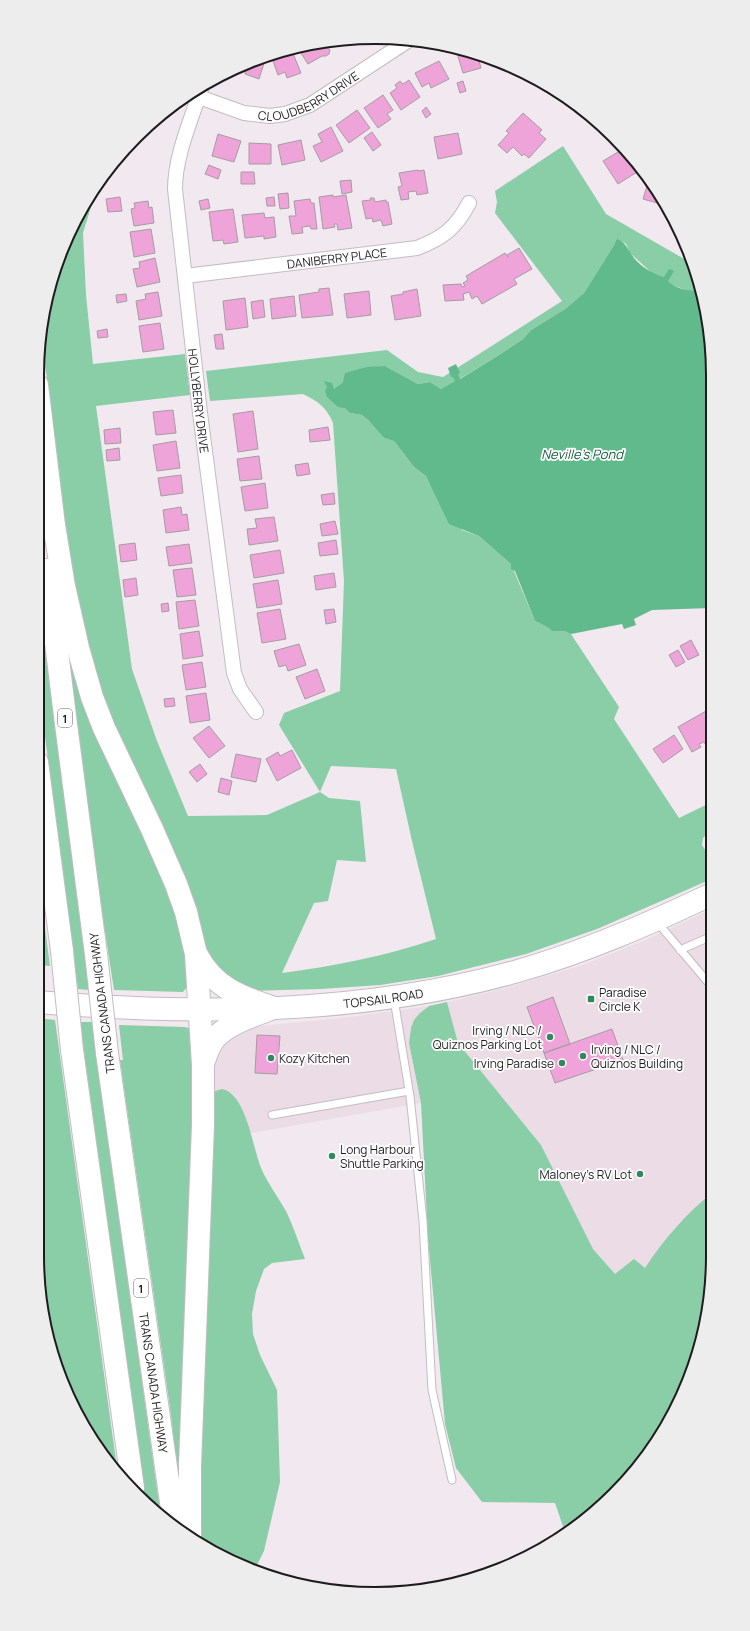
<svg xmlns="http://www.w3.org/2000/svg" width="750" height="1631" font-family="Manrope,sans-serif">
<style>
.built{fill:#ebdce6}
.green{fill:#89cea7;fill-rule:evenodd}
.water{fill:#61ba8b}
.building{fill:#efa4d9;stroke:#a49ca1}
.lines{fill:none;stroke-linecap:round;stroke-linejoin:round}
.lane-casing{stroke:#c4bcc1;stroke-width:9}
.street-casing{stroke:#c4bcc1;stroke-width:16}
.primary-casing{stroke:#c4bcc1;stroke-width:24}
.highway-casing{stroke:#c4bcc1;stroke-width:24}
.lane{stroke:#fff;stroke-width:7}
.street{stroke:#fff;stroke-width:14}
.primary{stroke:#fff;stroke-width:22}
.highway{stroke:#fff;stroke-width:22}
.highway-bridge-casing{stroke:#c4bcc1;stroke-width:24;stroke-linecap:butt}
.highway-bridge{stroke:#fff;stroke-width:22}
.poi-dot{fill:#30895e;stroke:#fff;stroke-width:1.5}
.labels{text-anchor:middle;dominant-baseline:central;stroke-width:3.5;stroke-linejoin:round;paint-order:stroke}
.shield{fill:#fff;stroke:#626062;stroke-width:1}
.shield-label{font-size:11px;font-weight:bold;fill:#1f1c1e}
.street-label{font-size:12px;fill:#1f1c1e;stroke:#fff}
.poi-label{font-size:12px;fill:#1f1c1e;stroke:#fff;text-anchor:start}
.water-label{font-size:13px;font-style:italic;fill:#1e6040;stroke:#fff}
.rim{fill:none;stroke:#1f1c1e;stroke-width:2}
</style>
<rect width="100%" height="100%" fill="#f1e9ef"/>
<!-- built -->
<path class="built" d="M712,909L713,1256L706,1322L694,1364L593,1249L541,1145L458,1043L447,1002L499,990L580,966L643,941Z
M429,1006L420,1013L411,1028L410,1035L409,1043L421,1103L251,1133L235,1096L209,1093L214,1049L248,1027L342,1018Z"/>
<!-- green -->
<path class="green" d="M563,146L606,214L686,260L691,258L699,291H688L673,285L663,277L652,273L630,253L626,244L617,238L614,245L584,293L565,309L531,330L523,339L499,355L466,375L441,389L430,382L418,384L385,366L343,382L334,389L325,385L350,413L362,415L368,420L384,438L394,441L414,467L426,476L433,489L462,530L479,536L511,564L535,621L547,627L552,631H564L571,634L619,707L614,719L679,818L712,802V829L703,838L702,845L712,860V876L707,881L597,929L526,954L438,976L380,985L321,989L248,991L213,968L111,725L86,651L68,549L41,331L43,309L63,246L94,187L99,181L83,233L86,295L93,364L185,354L190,395L96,406L132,669L157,741L188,816L267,815L320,792L279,725L284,713L340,691L344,581L333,423C327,408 318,401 303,394L210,401L206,371L387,350L418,372L443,377L562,301L495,213L497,202L495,191ZM331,766L396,769L412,841L436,939C386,956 334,966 282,973L314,903L328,901L337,860L366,862L360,801L329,798L320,792Z
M37,581L89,990L78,989L37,675Z
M59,597L183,921L187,987L183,992L114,990L75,735Z
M37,867L50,966L37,965Z
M447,1002L458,1043L541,1145L593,1249L615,1274L634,1259L645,1268C664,1239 686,1214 713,1192V1256L706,1322L687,1385L629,1479L565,1532L555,1503L482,1502L456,1468L445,1424L428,1238L421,1103L409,1043L411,1028L414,1020L420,1013L429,1006Z
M37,1018L55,1020L118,1475L82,1425L55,1365L37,1256Z
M80,1022H92L160,1511L145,1499Z
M119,1025L184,1027L189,1028L194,1034L184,1531L171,1415L120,1060H123Z
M222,1089C246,1093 253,1148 261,1168C268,1184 279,1198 287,1213C294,1228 299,1244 305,1259L272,1263L264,1269L256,1291L252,1314L253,1334L260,1355L277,1390L280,1482L264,1551L256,1567L206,1549L197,1541L209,1093Z"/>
<!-- water -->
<path class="water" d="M617,238C625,243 625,245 630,252C637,265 651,273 664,277L669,269L674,271L668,281C677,289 687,291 699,291L710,331L711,608L652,610L634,619L636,625L624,629L622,624L571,634L564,631H552L547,627L535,621L515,571L511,569V564L479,536L449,524L426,476L414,467L394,441L384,438L368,420L362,415L350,413L345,408L338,407L327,397L325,390L327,388L324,381L332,383L334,389L343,382L345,373L367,367L385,366L418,384L430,382L441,389L455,381L453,377H451L448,368L456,364L460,373L458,374L460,379L499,355L523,339L531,330L565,309L584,293L614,245Z"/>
<!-- building -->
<path class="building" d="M324,42L330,50L329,54L326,56H322L308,64L297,47L309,44Z
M292,51L301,73L287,78L285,72L278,75L272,58Z
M464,51L477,54L481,68L463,73L457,53Z
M266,57L259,79L245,74L246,68L240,66L245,63Z
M439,61L449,79L431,88L429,83L422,87L415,73Z
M409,80L420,97L401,110L390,93L397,88L395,85L400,81L403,84Z
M463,81L466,91L460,93L457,83Z
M383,95L393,110L387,114L391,119L378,128L364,108Z
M426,107L431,114L426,118L422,111Z
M357,110L370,128L349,143L336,125Z
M523,113L542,130L539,133L546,139L529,158L524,154L522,156L513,147L507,153L498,145L509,133L506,131Z
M331,127L343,151L321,162L313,146L322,142L318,134Z
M372,132L381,145L373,151L364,138Z
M458,133L462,154L438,159L434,137Z
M218,134L241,141L234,162L212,156Z
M301,140L305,160L282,165L278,145Z
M249,143L271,144V164H249Z
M623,149L642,169L618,184L603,161Z
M209,165L221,170L218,179L205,174Z
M418,170V171L424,170L428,193L417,195L416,191L408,192L409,199L401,200L398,187L402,186L399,173Z
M241,172H254L255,184H241Z
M649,179L664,205L643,199Z
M351,180L352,192L342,194L340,181Z
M288,193L289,208L280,209L278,194Z
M333,195V197L346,195L352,228L338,230L337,224H334L335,227L323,229L319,197Z
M120,197L122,211L108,212L106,199Z
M274,197L275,206H267L266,198Z
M370,198H374L375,202L386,200V202H388L392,224L383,226L381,220L373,222L372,218L366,219L362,201L371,200Z
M208,199L210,208L201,210L199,201Z
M310,199L311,203H314L317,229H311L310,226L302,227L303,233L292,234L289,216H296L294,201Z
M148,201L149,208L152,207L154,223L134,226L131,209L135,208L134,203Z
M233,209L238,242L224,244L223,240L213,241L209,212Z
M264,213L265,218L274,217L276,237L264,239V236L245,238L242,215Z
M151,229L155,253L134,257L130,232Z
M519,248L532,269L514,279L517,284L482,304L477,296L472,299L469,292L463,294L464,300L445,301L443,285L461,284L462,287L465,286L463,283L468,280L466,276L505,253L508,257L507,255Z
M155,258L160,282L137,287L133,269L140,268L139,262Z
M329,288L333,315L302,318L299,295L319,292V289Z
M417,289L421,316L395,320L391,296L403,294V292Z
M369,291L371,315L347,318L344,294Z
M158,292L162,316L139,320L136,301L146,299L145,294Z
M126,294L127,301L117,303L116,295Z
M294,296L296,316L272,319L270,299Z
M245,298L248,327L226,330L223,301Z
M263,300L265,317L253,319L251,302Z
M160,323L164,349L143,352L139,326Z
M107,329L108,337L98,338L97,331Z
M222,334L224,349H216L214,335Z
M173,410L176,433L156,435L153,412Z
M253,411L258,449L238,452L233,414Z
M328,427L330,440L310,442L309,430Z
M120,428L121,443L105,444L104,430Z
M176,441L180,468L157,471L153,445Z
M119,448L120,460L107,461L106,450Z
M259,456L262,479L240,481L237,459Z
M308,463L310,474L297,476L295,465Z
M181,475L183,493L161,496L158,478Z
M265,483L268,508L245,511L241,487Z
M334,493L335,504L323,505L321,495Z
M181,507L182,515L187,514L189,530L166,533L163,510Z
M274,517L278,541L249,545L247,529L257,528L255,519Z
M335,521L338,534L322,536L320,524Z
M336,540L338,554L320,556L318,543Z
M135,543L137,560L121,562L119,545Z
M189,544L192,563L169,566L166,547Z
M280,550L284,573L254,578L250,555Z
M192,568L196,595L177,597L173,570Z
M334,573L336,587L316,590L314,576Z
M136,578L138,595L125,597L123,580Z
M278,580L282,604L257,608L253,584Z
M195,600L199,626L179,629L176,602Z
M168,603L169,611L162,612L161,604Z
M280,609L286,639L262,643L257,613Z
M334,609L336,622L326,624L324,610Z
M199,631L203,656L183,659L180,634Z
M691,640L699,655L688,660L680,646Z
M299,644L306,665L288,671L286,665L279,667L274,651Z
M678,650L685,662L676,667L669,655Z
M202,662L206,687L186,690L182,665Z
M317,669L325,691L305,699L296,677Z
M206,693L210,720L190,723L186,696Z
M174,698L175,706L165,707L164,699Z
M706,711L711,721V753L704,742L699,744L701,747L692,752L678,727Z
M209,726L225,746L209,758L193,738Z
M674,735L683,749L663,763L653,749Z
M292,750L301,768L277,781L266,759L278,752L280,756Z
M236,754L261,759L256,782L231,777Z
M200,764L207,774L197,782L189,772Z
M221,778L232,781L229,795L218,792Z
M553,997L570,1044L544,1053L527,1007Z
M612,1029L623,1060L555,1083L544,1053Z
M257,1035L280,1036L277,1074L255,1073Z"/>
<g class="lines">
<!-- lane casing -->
<g class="lane-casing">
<path id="lane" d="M657,922L712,987
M680,950L712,936
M394,999L410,1096L423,1221L432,1390L452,1480
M272,1115L409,1091"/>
</g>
<!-- street casing -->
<g class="street-casing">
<g id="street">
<path id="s1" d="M202,86C192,118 175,155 175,189L200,413L234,673L240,689L256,712"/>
<path id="s2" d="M199,97L244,113L270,116L285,114L310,105L409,40"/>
<path id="s3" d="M185,276L417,248C443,238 456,228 469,203"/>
</g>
</g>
<!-- primary casing -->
<g class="primary-casing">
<g id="primary">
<path id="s4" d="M37,1002C197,1015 362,1015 518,971C585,952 649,924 712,894"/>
</g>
</g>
<!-- highway casing -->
<g class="highway-casing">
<g id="highway">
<path d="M37,385L54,525L64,586L78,648L92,697L104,728L152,829L176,884L186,912L196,954L203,1065V1125L190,1465V1536"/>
<path d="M47,570L66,724L96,954"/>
<path d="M37,762L62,951"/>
<path d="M197,955C214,988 241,997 274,1008"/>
<path d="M72,1050L133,1488"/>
<path id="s5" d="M107,1053L174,1523"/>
<path d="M203,1064C206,1055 209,1045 215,1038C229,1023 255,1015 274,1008"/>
</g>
</g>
<!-- lane -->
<use href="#lane" class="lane"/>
<!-- street -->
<use href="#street" class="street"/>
<!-- primary -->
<use href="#primary" class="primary"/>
<!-- highway -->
<use href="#highway" class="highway"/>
<!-- highway-bridge casing -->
<g class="highway-bridge-casing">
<path id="highway-bridge" d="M62,951L72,1050
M96,954L107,1053"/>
</g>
<!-- highway-bridge -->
<use href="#highway-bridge" class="highway-bridge"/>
</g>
<!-- markers -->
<g class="poi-dot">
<rect x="587" y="995" width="8" height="8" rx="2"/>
<circle cx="550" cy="1037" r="4"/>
<circle cx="583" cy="1056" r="4"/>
<circle cx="271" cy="1058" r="4"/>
<circle cx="562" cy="1063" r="4"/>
<circle cx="332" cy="1156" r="4"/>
<circle cx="640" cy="1174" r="4"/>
</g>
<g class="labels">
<!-- shield labels -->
<g class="shield">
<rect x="58" y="709" width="14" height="18" rx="3"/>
<rect x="134" y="1279" width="14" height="18" rx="3"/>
</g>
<g class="shield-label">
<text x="65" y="718">1</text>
<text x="141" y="1288">1</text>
</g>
<!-- street labels -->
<g class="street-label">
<text stroke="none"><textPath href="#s2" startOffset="117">CLOUDBERRY DRIVE</textPath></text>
<text stroke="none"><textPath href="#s3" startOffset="153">DANIBERRY PLACE</textPath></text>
<text stroke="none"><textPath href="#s1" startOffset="320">HOLLYBERRY DRIVE</textPath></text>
<text stroke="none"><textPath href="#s4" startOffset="347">TOPSAIL ROAD</textPath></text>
<text transform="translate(102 1003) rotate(-97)">TRANS CANADA HIGHWAY</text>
<text stroke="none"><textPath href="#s5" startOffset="333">TRANS CANADA HIGHWAY</textPath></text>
</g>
<!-- poi labels -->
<g class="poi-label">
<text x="599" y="992">Paradise<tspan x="599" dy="14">Circle K</tspan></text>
<text x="542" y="1030" text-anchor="end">Irving / NLC /<tspan x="542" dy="14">Quiznos Parking Lot</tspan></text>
<text x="591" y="1049">Irving / NLC /<tspan x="591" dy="14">Quiznos Building</tspan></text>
<text x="279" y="1058">Kozy Kitchen</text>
<text x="554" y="1063" text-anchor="end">Irving Paradise</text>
<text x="340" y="1149">Long Harbour<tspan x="340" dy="14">Shuttle Parking</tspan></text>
<text x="632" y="1174" text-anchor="end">Maloney's RV Lot</text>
</g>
<!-- water labels -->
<g class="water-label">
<text x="582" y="454">Neville's Pond</text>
</g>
</g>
<!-- crop -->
<path d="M0 0H750V1631H0ZM375 44H375A331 331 0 0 1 706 375V1256A331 331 0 0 1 375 1587H375A331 331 0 0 1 44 1256V375A331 331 0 0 1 375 44Z" fill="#ededed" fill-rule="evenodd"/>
<path class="rim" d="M375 44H375A331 331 0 0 1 706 375V1256A331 331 0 0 1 375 1587H375A331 331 0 0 1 44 1256V375A331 331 0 0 1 375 44Z"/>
</svg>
